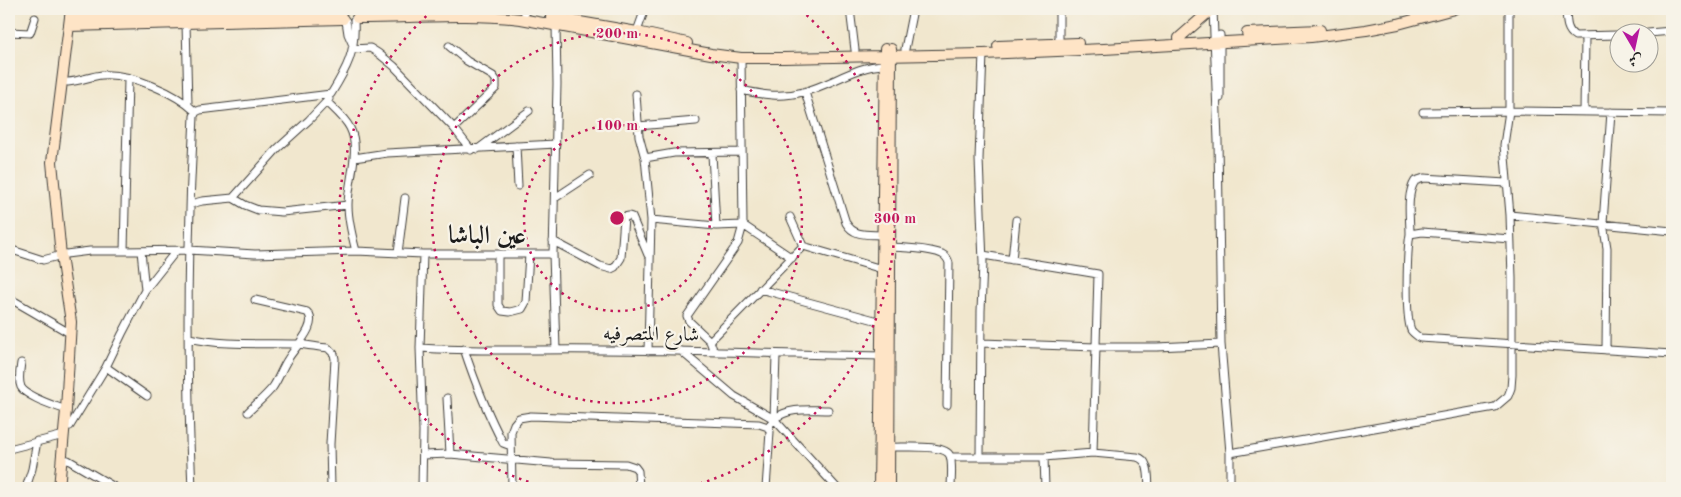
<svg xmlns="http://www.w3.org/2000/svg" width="1681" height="497" font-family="'Old Standard TT',Amiri,serif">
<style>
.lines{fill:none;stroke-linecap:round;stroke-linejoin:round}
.street-casing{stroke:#3c3a37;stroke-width:9}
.secondary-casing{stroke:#3c3a37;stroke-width:12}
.street{stroke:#fff;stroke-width:7}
.secondary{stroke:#fee4c6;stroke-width:10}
.ring{fill:none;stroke:#c2185b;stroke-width:2.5;stroke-dasharray:2.5 5}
.labels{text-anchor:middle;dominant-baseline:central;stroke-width:4.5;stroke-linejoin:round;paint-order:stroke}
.street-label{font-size:20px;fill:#1c1c1c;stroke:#f7f3e8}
.district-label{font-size:25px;font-weight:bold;fill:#1c1c1c;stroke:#f7f3e8}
.centre{fill:#c2185b;stroke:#f7f3e8;stroke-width:2.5}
.ring-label{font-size:15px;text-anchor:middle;font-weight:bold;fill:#c2185b;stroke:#f7f3e8;stroke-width:4.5;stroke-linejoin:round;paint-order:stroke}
</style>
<rect width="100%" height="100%" fill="#f7f3e8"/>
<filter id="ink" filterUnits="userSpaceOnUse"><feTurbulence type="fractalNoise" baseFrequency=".02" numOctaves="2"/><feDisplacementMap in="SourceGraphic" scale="10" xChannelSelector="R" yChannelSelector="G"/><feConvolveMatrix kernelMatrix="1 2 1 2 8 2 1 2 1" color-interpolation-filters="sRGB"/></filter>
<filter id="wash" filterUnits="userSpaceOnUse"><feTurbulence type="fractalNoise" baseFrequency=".0096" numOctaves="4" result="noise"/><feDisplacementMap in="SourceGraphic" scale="20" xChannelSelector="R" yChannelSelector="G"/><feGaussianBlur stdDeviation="1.12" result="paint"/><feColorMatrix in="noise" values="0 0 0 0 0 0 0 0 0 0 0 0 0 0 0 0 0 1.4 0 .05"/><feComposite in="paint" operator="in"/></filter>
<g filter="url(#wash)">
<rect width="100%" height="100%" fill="#f1e7ce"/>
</g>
<g filter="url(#ink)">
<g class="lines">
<!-- street casing -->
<g class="street-casing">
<path id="street" d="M850,9L855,50
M1424,9V17
M1566,9C1567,18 1565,30 1575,36L1618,35
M525,13L529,9
M346,21L348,34L352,43
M186,23L188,105
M9,32L30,33L35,18
M1648,33L1672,31
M636,34L645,9
M1059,43V9
M449,46L467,61L493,76L496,80V88L454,128
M353,49L370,48L378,53L394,66L454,128L471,150
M905,49L913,9
M68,82C80,81 91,76 102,75C131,73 176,93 196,112
M741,90C763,95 782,98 803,92C831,85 855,66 884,65
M805,92L846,223C854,237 868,234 882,235
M636,94L639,136L645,158L674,153L742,152
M1220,98V35
M327,102C335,110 345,118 350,128C361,149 348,182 348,205C348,220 352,236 356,251
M196,112L200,110L331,94C347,68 356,52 354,20
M1423,112L1509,111L1672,113
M1584,112L1585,37
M638,126L696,121
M516,146L518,186
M478,149L529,111
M712,154L716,226
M354,158L387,153L556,144
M645,158L651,220L648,351
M233,198L277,149L309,120L329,99
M555,198L590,175
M191,204L202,201L233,198L245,205L258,210L282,212L348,205
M1510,215L1672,231
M790,217L803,246L882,269
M651,220L716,226L743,225L792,258
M1410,234C1410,217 1406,195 1415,181L1424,178L1506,183
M1510,239L1422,232L1410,234C1407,251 1405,315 1411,330C1413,333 1416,335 1420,338L1672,354
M553,241L600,266L611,269L615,267L621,258L624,217L629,216L632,217L648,255
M887,247C901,247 930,249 942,254C946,256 948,259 949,263L947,405
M9,249L43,260L66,254L90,251H124L189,250L255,254L356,251L423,254H553
M124,251L128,79
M141,251L145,290
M398,253L405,198
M498,254V305L502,311L510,312L522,309L526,302L529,254
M983,255L1098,274L1093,453
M1012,260L1016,220
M760,289L882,322
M9,298L66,331L71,332
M189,338C224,346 262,343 297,344C308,345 318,347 328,348L334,354L335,359L330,444L331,488
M710,341L803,246
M982,343L1096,347H1157L1221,344L1218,141L1213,9
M1221,344L1230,453V488
M420,348C481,352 541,349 602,350C695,350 788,355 882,356
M464,349C475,382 487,413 503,443L511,446
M556,350L553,254L557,84L556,25
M1606,350L1607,248L1603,223L1611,112
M681,351L734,396L774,419L837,488
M714,352L710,341L689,321L687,316L738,243L743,225L741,58
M21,363C20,370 18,380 21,387C26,397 56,406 66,410
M106,367L147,396
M447,398L450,454
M248,412C256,404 266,396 273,387C279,378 282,368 288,359C294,348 320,324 307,312L255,300
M774,419C790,407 809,410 828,410
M70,426L106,367L122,334L145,290L176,251
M889,447C901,448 946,443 950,456C953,465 951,479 951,488
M9,449L64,435
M1230,453L1495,407L1508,396L1511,388L1512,375V278L1510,215L1504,145L1509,111V9
M423,455L450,454L551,463L626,464L635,467L638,471L639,488
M951,457H1044L1093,453L1137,457C1150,460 1148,477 1149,488
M980,457L981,311L983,263L979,159L983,54
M1044,457L1045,488
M68,460L116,488
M26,488L32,469L37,441
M192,488C186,365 187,240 194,116L196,112
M422,488L423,431L420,348L423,254
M512,488L511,432L514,424L519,418L531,416L759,424L768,427
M766,488L770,432L768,427L774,419L776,355"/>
</g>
<!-- secondary casing -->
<g class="secondary-casing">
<path id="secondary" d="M71,16L282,13L343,10
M551,17L637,32L687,43
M357,18C412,18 466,13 521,19L711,54L741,58H783L983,54L1104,49L1311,37L1366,30L1398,24L1454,9
M69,26L343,19
M1247,33L1320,30
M1179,38L1212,9
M998,46L1078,43
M59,488L66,410L71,322L61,256L52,162L71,9
M879,488L885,49
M889,488L891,49"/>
</g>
<!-- street -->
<use href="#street" class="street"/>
<!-- secondary -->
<use href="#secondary" class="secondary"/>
</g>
</g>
<!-- distance rings -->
<g class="ring">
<circle cx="617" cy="218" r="93"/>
<circle cx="617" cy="218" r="185"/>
<path d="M550 488A278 278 0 0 1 433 10M801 10A278 278 0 0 1 684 488"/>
</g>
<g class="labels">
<!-- street labels -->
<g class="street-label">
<text transform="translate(651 335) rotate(1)">شارع المتصرفيه</text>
</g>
<!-- district labels -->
<g class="district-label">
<text x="487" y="236">عين الباشا</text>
</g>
</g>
<circle cx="617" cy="218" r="8" class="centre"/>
<g class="ring-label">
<text x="617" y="38">200 m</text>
<text x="617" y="130">100 m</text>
<text x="895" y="223">300 m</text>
</g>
<!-- margin -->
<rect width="1681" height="497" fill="none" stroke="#f7f3e8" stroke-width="30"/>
<!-- north arrow -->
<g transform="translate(1634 48) rotate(171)"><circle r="24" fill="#f7f3e8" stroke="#9f9d96"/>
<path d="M0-4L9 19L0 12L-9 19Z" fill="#b5179e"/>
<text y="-8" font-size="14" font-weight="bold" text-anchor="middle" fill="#1c1c1c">ش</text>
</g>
</svg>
